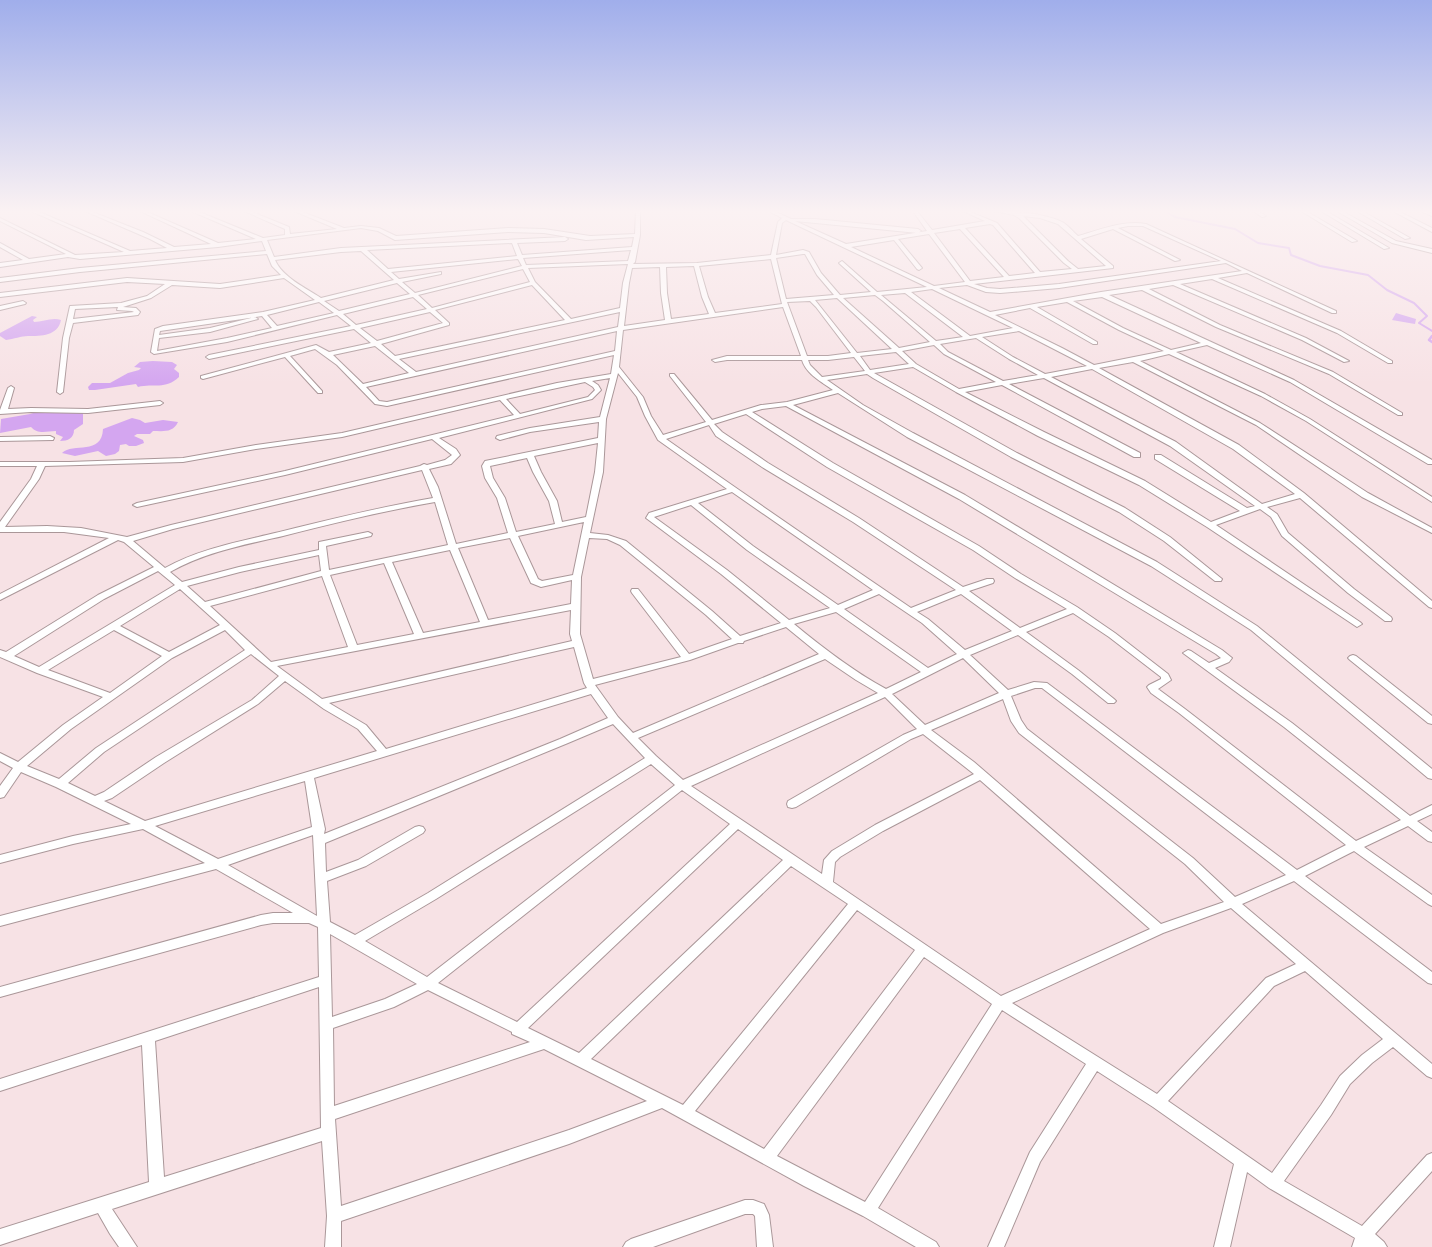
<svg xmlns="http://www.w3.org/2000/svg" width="1432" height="1247" font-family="'Public Sans',sans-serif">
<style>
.water{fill:#d4a6f0}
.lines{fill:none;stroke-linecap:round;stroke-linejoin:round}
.stream-far1{stroke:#d4a6f0;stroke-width:2}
.stream{stroke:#d4a6f0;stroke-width:2.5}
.minor-casing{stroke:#aa9799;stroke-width:2}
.minor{fill:#fff;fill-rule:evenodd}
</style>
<rect width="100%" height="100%" fill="#f7e2e5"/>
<!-- water -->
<path class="water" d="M1396,313L1416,319L1415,324L1392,320Z
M32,316L37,317L33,320L34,322C43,322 52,317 61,320C58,336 41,336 28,336C21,336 14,339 6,340L0,336V333Z
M153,361L172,362L177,365L174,369L179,373V377C165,390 154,383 138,387L136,384L95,390H89L88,387L92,383H110L128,373L139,370L141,368L134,367L140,362Z
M83,410V424L74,430C74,438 68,441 60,441L63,437L56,434V431C47,431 38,435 31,427L0,433L1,419L30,414L40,411Z
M132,418L140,420L145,423L163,420L178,422C173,433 163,431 153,431L150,434H137L134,436L143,440L144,443L136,446H129L126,444L120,445L119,451L115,454L106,456L98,451L75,456L62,453C73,442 102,456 103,429Z"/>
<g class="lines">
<!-- stream-far1 -->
<path class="stream-far1" d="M1165,211L1175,217L1235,229L1258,243L1289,248L1291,255L1320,266L1368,275L1387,290L1414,303L1427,316L1419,323L1432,331"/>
<!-- stream -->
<path class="stream" d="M1432,336L1429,340L1432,342"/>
<!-- minor casing -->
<g class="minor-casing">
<path id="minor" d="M31,211H37L130,251L167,248L150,239L85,211H90L143,232L174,247L211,244L140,211H145L218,243L256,239L191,211H197L263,238L285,235V229L244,211H250L289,227L290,234L337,229L294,211H300L344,228L361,226L379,228L396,236L508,228L544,229L590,236L635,234L636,211H640V235L635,262L633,264L697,263L771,255L778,222L782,218L769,211H774L791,219H815L918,229L921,231L918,233L795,221L846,244L927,231L913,211H917L932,230L985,221L963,211H968L997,223L1040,272L1072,269L1064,263L1019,218L1014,215L994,211C1009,210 1048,214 1062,222C1068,225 1073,232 1078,236C1100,230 1123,220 1146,224L1336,311V313H1332L1247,273L1218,278L1341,331L1392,361V363H1388L1337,333L1212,279L1180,284L1306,338L1349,361L1344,362L1302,340L1173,285L1149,289L1220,325L1333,372L1402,413V415H1398L1329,374L1216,327L1142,290L1109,295L1294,380L1432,460V464H1428L1290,382L1207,345L1176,352L1265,394L1310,419L1432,497V502L1306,421L1261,396L1169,354L1140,361L1260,423L1368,493L1432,528V533L1362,497L1256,425L1133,362L1099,368L1239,445L1304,493L1432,601V608L1429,607L1300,498L1267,507L1277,514L1288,533L1354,589L1391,617L1392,619L1391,621H1385L1348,593L1282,536L1271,517L1260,509L1216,525L1360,622L1362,624L1357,627L1207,527L1139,485L1038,436L956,392L913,367L874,373L1017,453L1125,508L1170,537L1222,579L1221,581H1215L1164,541L1119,512L1011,457L873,378L867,374L827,380L863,405L913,433L1157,562L1257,626L1432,769V779L1428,778L1251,630L1151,566L907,437L838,393L793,405L965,495L1222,650L1232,658L1229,662L1215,668L1292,723L1410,816L1432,805V814L1417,821L1432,832V842L1428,841L1408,826L1364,847L1432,895V906L1428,904L1354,851L1305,876L1432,972V984L1428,983L1294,881L1242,904L1432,1064V1078L1427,1076L1393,1047L1372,1063L1350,1084L1331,1115L1284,1181L1362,1226L1427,1155L1432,1153V1171L1375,1234L1384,1242L1387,1247H1352L1355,1238L1269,1188L1247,1172L1230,1247H1214L1234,1164L1153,1107L1097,1071L1040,1162L1004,1247H988L1030,1152L1086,1064L1002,1010L878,1208L936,1242L939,1247H916L863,1216L804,1186L662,1108L569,1144L341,1221V1247H325L327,1216L322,1141L112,1209L137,1247H119L110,1234L98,1213L0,1245V1229L149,1182L142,1045L0,1091V1079L319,977L318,927L309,923H273L261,925L0,997V987L261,915L273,913H293L216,869L0,926V916L205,863L143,829L73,844L0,863V855L73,836L131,824L56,787L21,772L4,797L0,798V786L13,768L0,761V753L18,762L63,725L103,697L37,673L0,657V650L6,652L98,595L154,567L124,542L118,540L0,600V594L109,538L64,532H0V522L31,479L37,466H0V462H69L183,458L256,445L342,433L557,383L611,374L614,355L387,406L375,404L337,365L315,349L290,356L322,391V393H318L285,357L203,379L201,378V376L316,345L329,352L371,343L354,329L209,359L206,357L209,355L351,326L337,315L227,342L154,354L151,352L155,329L163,326L263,312L315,300L284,278L220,288L172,285L151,298L123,307L136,308L140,312L138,315L73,323L69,338L63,392L60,394L57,392L63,338L70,306L121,303L147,296L165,284L127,282L0,297V293L127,278L220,284L281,275L272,266L267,254L80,272L0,282V278L80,268L266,251L262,241L218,247L80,259L68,257L0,267V263L23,260L0,247V243L29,259L66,254L0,221V218L75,255L124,252ZM1023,216L1040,218L1058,224L1106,266L1078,269L1068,261ZM786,220L927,287L877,292L842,261L839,263L840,264L871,292L840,295L821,273L809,252L803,250L776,255L782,223ZM990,224L993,225L1035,273L1009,276L965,228ZM1128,226H1143L1221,261L1059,284L1000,289L987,288L974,284L1113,268V266L1081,239L1113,229L1175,261L1180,260L1118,228ZM361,228L378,231L395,240L508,232L544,233L586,240L634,237L632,247L522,255L517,243L565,241L568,239L565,237L341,248L274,257L267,240ZM960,229L1004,277L970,281L934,233ZM929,234L965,282L934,286L851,247L894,240L917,269L919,270L922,268L898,239ZM512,243L517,256L388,269L367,250ZM631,250L628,261L526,265L523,258ZM361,251L394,280L321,298C306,288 282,277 275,260L341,252ZM803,254H805L817,275L834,295L786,299L776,258ZM518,259L522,266L415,293L402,282L441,274V272L399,279L391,272ZM771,259L782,304L715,313L708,297L699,266ZM1226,263L1242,271L1101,292L990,312L939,288L967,285L986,292L1000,293L1059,288ZM628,264L623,283L620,308L571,319L535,282L528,268ZM694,266L702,297L709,314L671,319L667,293L666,267ZM660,267L661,293L665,320L624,326L629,283L632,268ZM523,269L530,282L432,308L418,295ZM397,283L410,294L339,311L324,301ZM532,285L565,320L395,356L381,344L449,325V323L435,310ZM932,289L1013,328L970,336L911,292ZM905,293L963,337L936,341L881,295ZM875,295L883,301L930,342L899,348L843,298ZM413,297L427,309L356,325L343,314ZM1102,297L1201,343L1171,350L1123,328L1073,301ZM837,298L892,349L857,353L815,300ZM810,301L816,307L851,353L828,356H807L787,302ZM319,302L334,313L277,326L267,315ZM1067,302L1119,330L1164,351L1094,365L1062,348L995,315L1030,308L1093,344H1097V342L1037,307ZM118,307L117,310L132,311L134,312L73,319L75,309ZM783,307L801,356H727L712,360L715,362L727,360H802C806,374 822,382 833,390L787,402L761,405L712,420L674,374H670V376L706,422L663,435L651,416L643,397L619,367L623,330ZM430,312L443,323L377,341L360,328ZM620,312L618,327L416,372L399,359ZM262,316L272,328L227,338L157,351L159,338L210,332L258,319L255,317L210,328L159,335L160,331ZM617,331L615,351L387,402L379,401L366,387ZM1019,331L1087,366L1045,374L1013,357L982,337ZM976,338L1009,359L1038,375L1003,381L948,352L940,344ZM934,345L944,354L996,382L959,389L916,364L902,351ZM375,346L409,373L363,384L333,355ZM896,352L909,364L870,370L860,356ZM854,357L865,371L822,377L810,365L808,360H828ZM1092,369L1233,449L1295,494L1262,504L1176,442L1051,377ZM618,373L637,397L645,416L658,440L727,489L649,513L646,518L721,574L781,623L740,636L712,611L626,541L608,535L590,533L603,472L606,419ZM610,378L600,417L530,428L497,436L496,438L500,440L530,432L599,422L598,438L485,461L482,466L485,478L497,498L508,533L456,544L438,487L429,469L451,464L460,455L456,449L439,438L592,399L601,390L598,385L592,381ZM1044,378L1170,446L1255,506L1247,508L1161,455H1155V459L1240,511L1211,522L1145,481L1044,432L965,392L1002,385L1134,457H1140V453L1009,384ZM585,382L593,387L595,390L588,397L520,414L506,399ZM500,400L514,415L285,471L137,503L133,505L137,507L285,475L432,439L452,455L445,460L427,465L424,464L420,466L171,525L127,537L81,528L47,526L5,527L39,479L45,466L183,462L256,449L342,437ZM786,406L959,499L1216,654L1221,658L1209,663L1191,651L1188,650L1183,653L1284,727L1401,820L1356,841L1185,709L1158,689L1171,680L1168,674L1115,633L1077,607L1021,574L979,546L833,463L752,412L762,409ZM746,414L827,467L973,550L1015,578L1067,609L1020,628L969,591L993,583L994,581L993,579H987L963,587L859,518L768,463L722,432L714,424ZM709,425L716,436L762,467L853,522L956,590L911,608C830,553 747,496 666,439ZM598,443L595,472L586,517L562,522L557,501L541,472L534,456ZM527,458L533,472L549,501L555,524L516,532L505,498L493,478L490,466ZM422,470L433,498C380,507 328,520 275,533C238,542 199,549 165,568L133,541L173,529ZM732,492L873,590L838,605L753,546L698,503ZM435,502L448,545L329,570L326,546L371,536L372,534L368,532L319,542V550L239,567L182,582L170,572C205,552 244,545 283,536C333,523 384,511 435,502ZM691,505L747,550L830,608L789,620L727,570L654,517ZM584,522L573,575L542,581L538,579L518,536ZM510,538L531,583L541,587L572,580L571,604L488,620L458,548ZM589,538L607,539L620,545L706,615L732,639L689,654L638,589H632L631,591L632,593L681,657L593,679L580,634L581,577ZM450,550L480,622L423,633L392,562ZM319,555L321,571L205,602L187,586L240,572ZM384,563L414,634L357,645L330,575ZM158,571L175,585L39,667L14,656L104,599ZM322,576L348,647L271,662L210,606ZM180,589L220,625L169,652L120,626ZM879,594L922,623L957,654L928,668L844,609ZM961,594L1012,631L965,650L928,619L917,612ZM571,610L570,634L572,641L322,699L277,666ZM836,612L921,672L886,689C853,671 823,648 794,624ZM1073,613L1109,637L1161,677V679L1149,685L1147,687L1151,693L1179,713L1346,845L1297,870L1047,683L1034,682L1008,690L970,655L1018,635L1072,674L1108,703H1114L1116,701L1114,699L1078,670L1026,632ZM786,627L819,654L633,733L618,717L595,685L690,660L738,643H743L744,641ZM114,630L162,656L110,693L48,670ZM225,630L245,650L96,748L59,779L27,766L71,729L172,658ZM574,647L584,683L587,688L386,749L366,725L329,703ZM251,654L279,676L252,700L156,757L104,792L95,796L68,783L104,752ZM963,658L999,693L925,725L892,694ZM825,659L856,680L878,693L683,780L656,756L638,738ZM285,681L324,709L358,729L377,751L145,821L104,801L112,798L164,763L258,704ZM1035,688H1042L1286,875L1235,897L1193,858L1027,729L1021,720L1011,696ZM591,694L608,718L560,739L324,834L325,829L314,778ZM885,697L917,729L903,735L788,801L787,804L788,807L792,808L796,807L911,739L923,734L974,774L875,825L832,851L824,860L822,874L691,786ZM1003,699L1011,721L1019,733L1185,864L1224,902L1161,924L974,762L931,730ZM613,724L645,758L428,893L355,935L330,922L327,881L366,866L423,833L425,830L423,827L419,826L415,827L358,860L326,872L325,843L568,743ZM651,764L675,785L427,977L365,941L436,899ZM980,780L1150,929L1001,996L833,882L835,862L840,857L883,831ZM305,781L312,827L218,859L155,826ZM682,790L730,824L517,1022L438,983ZM738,829L783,860L579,1053L528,1028ZM313,835L317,916L228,865ZM791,866L848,904L683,1105L591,1059ZM1231,908L1296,964L1266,978L1157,1094L1012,1003L1163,933ZM857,910L915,950L764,1149L695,1111ZM330,934L417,984L385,999L332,1017ZM924,957L992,1004L865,1202L777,1156ZM1305,971L1383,1039L1362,1055L1340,1076L1321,1105L1272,1173L1168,1101L1274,986ZM319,987L321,1128L164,1177L155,1041ZM428,990L512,1032V1034L530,1042L334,1106L333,1028L394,1007ZM544,1049L647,1101L569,1130L341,1206L335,1119Z
M1253,211H1258L1266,216L1262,217Z
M1301,211H1306L1357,241L1352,242Z
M1321,211H1326L1389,248L1384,249Z
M1337,211H1342L1396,241L1432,249V253L1392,243Z
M1357,211H1362L1410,238L1405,239Z
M1393,211H1398L1432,228V232Z
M1421,211H1426L1432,213V216Z
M23,301L26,303L25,304L0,310V306Z
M11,386L14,388L8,409L31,408L88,409L160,401L163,403L160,405L88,413L31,412L0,414V410L8,388Z
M50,436L54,438L53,440L0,441V437Z
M1353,655L1356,656L1432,716V724L1428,723L1350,660L1348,658L1350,656Z
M745,1200H753L764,1204L769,1215L773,1247H757L755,1216L753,1214H745L653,1247H623L626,1242L631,1239Z"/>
</g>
<!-- minor -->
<use href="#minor" class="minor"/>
</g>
<!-- sky -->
<linearGradient id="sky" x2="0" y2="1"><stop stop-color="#a0aeeb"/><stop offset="0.55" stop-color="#fbf2f3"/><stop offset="1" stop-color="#fbf2f3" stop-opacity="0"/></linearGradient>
<rect width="1432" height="385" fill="url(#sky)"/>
</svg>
